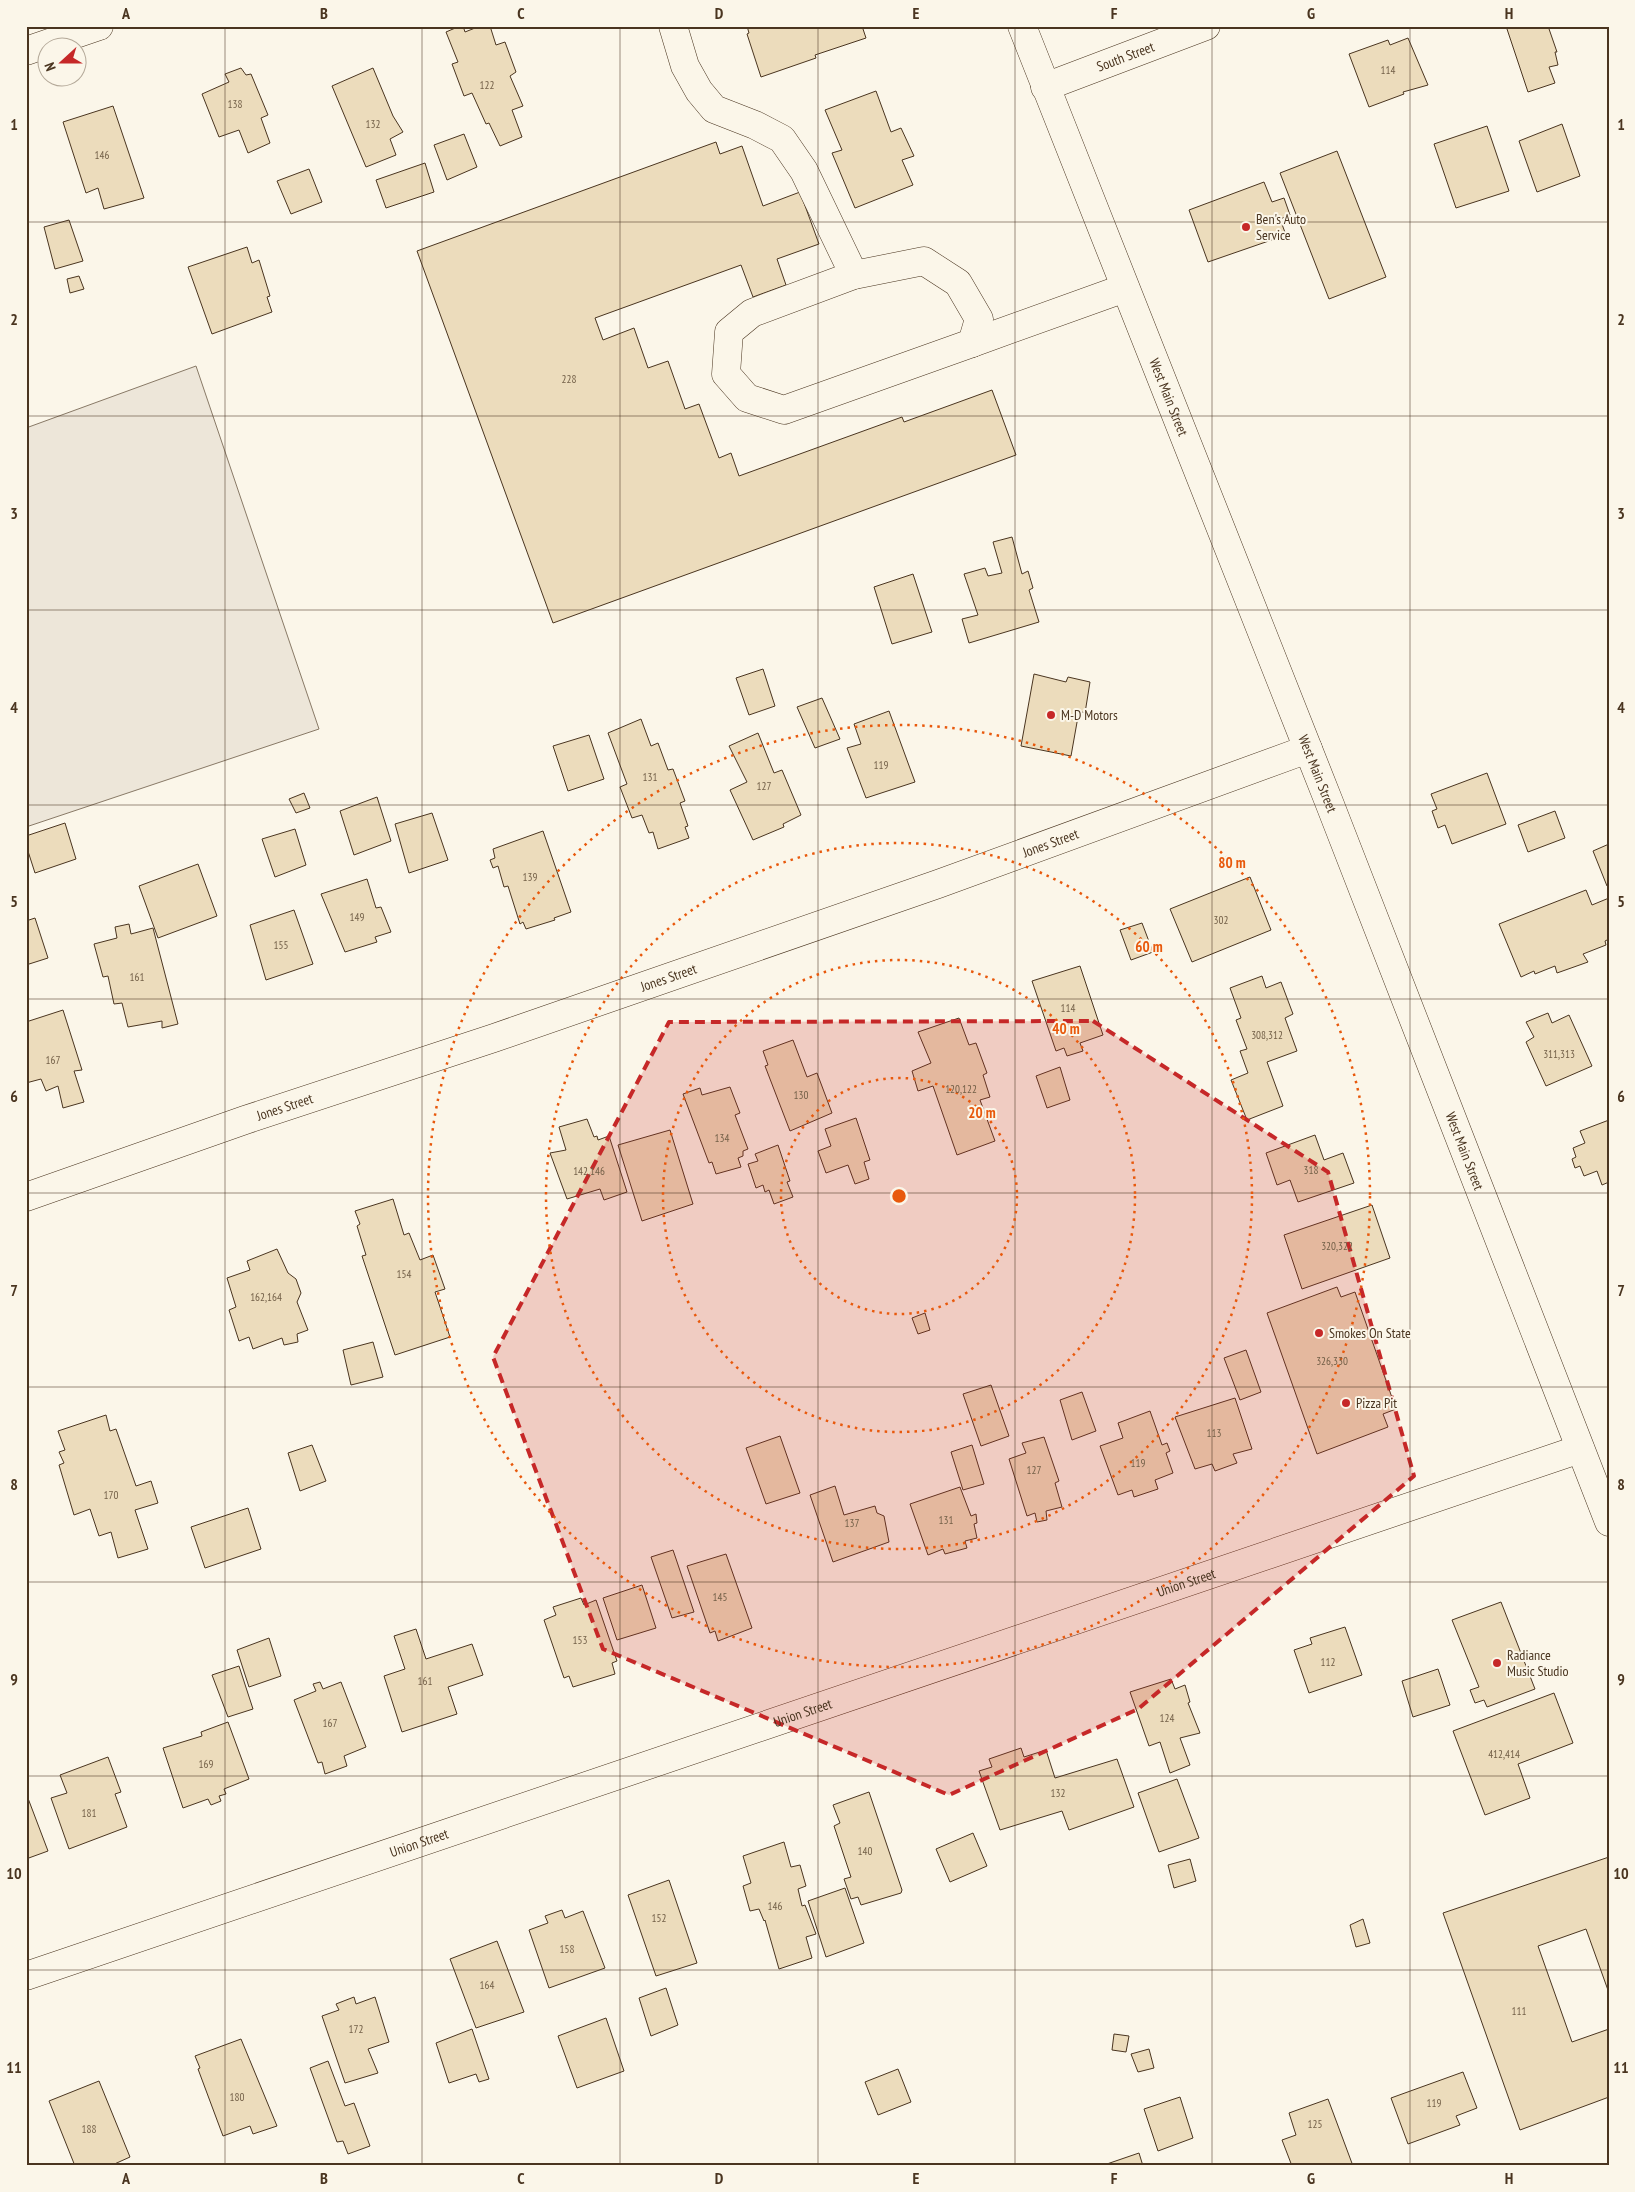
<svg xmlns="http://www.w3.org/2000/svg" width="1635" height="2192" font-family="'PT Sans Narrow',sans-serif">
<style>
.green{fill:#ede6d9;stroke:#887966}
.building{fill:#ecdcbc;stroke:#4a3520}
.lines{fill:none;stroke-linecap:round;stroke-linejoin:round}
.minor-casing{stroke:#4a3520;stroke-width:29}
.major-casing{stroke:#4a3520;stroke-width:29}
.minor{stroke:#fbf6e9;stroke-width:28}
.major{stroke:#fbf6e9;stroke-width:28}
.marked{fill:#c62828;fill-opacity:0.2;stroke:#c62828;stroke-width:4;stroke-dasharray:10 6;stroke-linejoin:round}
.grid{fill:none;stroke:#4a3520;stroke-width:1;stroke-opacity:0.55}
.ring{fill:none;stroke:#e8590c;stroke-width:2.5;stroke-dasharray:2.5 5}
.poi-dot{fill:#c62828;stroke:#fbf6e9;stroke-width:2}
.labels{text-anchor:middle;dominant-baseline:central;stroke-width:4;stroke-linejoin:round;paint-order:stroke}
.number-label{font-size:11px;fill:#725f47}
.street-label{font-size:14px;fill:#4a3520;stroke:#fbf6e9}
.poi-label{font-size:14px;fill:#4a3520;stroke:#fbf6e9;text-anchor:start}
.centre{fill:#e8590c;stroke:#fbf6e9;stroke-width:2.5}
.ring-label{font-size:15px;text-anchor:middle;font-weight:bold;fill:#e8590c;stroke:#fbf6e9;stroke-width:4;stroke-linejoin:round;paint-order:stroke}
.neatline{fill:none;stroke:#4a3520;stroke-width:2}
.grid-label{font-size:16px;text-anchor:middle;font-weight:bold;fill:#4a3520}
</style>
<rect width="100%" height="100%" fill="#fbf6e9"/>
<!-- green -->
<path class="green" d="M196,366L319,729L26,827V428Z"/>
<!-- building -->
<path class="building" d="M460,26H463L465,32L480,26H490L496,45L505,42L516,72L510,76L523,106L512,110L522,137L500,146L489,123L486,124L472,93L464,96L452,64L458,62L446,32Z
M747,26H862L866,38L815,55L816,58L761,77L747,34L749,33Z
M1506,26H1548L1557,52H1555L1558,65L1549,67L1555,83L1528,92Z
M1408,38L1428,85L1403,92L1404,94L1369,107L1349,54L1388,40L1390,45Z
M241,68L246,75L251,74L268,115L261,118L270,143L248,153L239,130L219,137L202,94L229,82L225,74Z
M373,68L393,116L403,132L390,139L396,155L366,167L332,86Z
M876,91L891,132L901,128L914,156L902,160L913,185L855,208L832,153L842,150L825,110Z
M113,106L144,198L104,209L98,188L86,193L63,122Z
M1562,124L1580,176L1537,192L1519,141Z
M1487,126L1509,191L1456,208L1434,144Z
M464,134L477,167L447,180L434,145Z
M716,142L720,154L742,146L763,206L800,192L819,244L777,259L786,285L753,297L741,265L595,318L603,340L634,328L648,368L668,361L685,409L699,404L719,458L731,453L739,476L902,417L904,422L992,390L1016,455L553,623L417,251Z
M1337,151L1386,277L1329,299L1280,173Z
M425,163L434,192L386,208L376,180Z
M309,169L322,202L291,214L277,181Z
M1264,182L1272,202L1284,198L1290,215L1280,219L1286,235L1208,262L1189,210Z
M69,220L83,261L55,269L44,227Z
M247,247L252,263L259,260L270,296L267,297L272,312L212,334L188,267Z
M79,276L84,289L70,293L67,279Z
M1012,537L1022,574L1028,571L1033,588L1029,590L1039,622L969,643L962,619L978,615L964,574L985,568L988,576L1002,573L993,542Z
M913,574L932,632L892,644L874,587Z
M763,669L775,706L749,715L736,678Z
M1034,674L1066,682L1068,677L1090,682L1085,713L1079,711L1071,756L1021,746Z
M822,698L840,739L815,748L797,707Z
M889,711L915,782L866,798L847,748L861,744L854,724Z
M641,719L651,746L658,743L668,770L673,769L685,801L680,803L688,826L685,827L689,838L658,849L653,832L649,833L642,815L632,818L620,787L627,784L608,733Z
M758,733L774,773L782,770L801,815L783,824L784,827L753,840L730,790L747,782L729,746Z
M589,735L604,779L568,791L553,746Z
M1487,773L1506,824L1452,844L1445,825L1438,828L1432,811L1437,809L1431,794Z
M304,793L310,808L296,813L289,799Z
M377,797L391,841L354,855L340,811Z
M1555,811L1565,838L1528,852L1518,825Z
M432,813L448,860L409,873L395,824Z
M65,823L76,859L35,873L26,845V836Z
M295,829L306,865L275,877L262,839Z
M543,831L571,912L554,918L555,920L526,929L523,922L520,924L508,886L504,887L498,866L493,868L490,860L495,858L493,849Z
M1609,844V885L1607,886L1593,851Z
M198,864L217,916L158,938L139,886Z
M1250,877L1271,930L1192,962L1170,909Z
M367,879L376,908L381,907L391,932L375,937L377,942L345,952L321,894Z
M1586,890L1592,905L1609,898V939L1605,941L1606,945L1583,954L1588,962L1557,973L1555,966L1535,974L1534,971L1521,977L1499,924Z
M294,910L313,964L266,980L250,925Z
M35,918L48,958L26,965V921Z
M1142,923L1153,952L1131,960L1120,930Z
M129,924L131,934L153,928L178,1024L162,1028V1021L128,1027L122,1003L114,1004L108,976L103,977L94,944L117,938L115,927Z
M1080,966L1103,1035L1080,1043L1083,1051L1067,1056L1064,1048L1056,1051L1032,981Z
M1262,976L1266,988L1281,982L1293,1014L1285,1018L1297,1051L1267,1062L1283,1106L1247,1120L1231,1080L1248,1073L1240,1051L1247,1049L1236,1020L1241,1018L1230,988Z
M63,1010L82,1070L74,1071L84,1102L63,1108L58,1086L46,1091L41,1079L26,1083V1050L28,1049L26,1022Z
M1548,1013L1552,1023L1569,1015L1592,1066L1546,1086L1526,1042L1534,1037L1526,1022Z
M959,1018L969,1045L976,1043L987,1073L983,1075L990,1097L980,1100L995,1141L957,1155L933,1086L918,1091L912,1071L931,1063L918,1032Z
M793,1040L807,1077L817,1073L832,1113L790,1131L765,1066L768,1065L763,1051Z
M1060,1067L1070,1100L1047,1108L1036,1076Z
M730,1087L740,1113L735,1115L748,1149L743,1151V1156L738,1158L741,1167L716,1174L712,1162L709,1163L683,1094L700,1088L702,1095Z
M856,1118L870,1160L864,1162L869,1179L855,1184L848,1165L826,1173L818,1151L831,1146L825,1129Z
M587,1119L594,1137L597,1136L598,1140L609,1136L627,1192L604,1200L600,1189L567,1199L550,1153L566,1150L559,1127Z
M1609,1120V1182L1602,1185L1597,1171L1584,1176L1580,1166L1575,1168L1572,1159L1576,1157L1573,1148L1585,1143L1580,1131Z
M670,1130L693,1204L642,1221L618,1145Z
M1315,1135L1324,1160L1343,1153L1354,1183L1298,1202L1290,1180L1277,1185L1266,1153Z
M778,1145L790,1181L787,1182L793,1197L774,1204L769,1190L765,1192L763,1185L756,1188L748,1164L758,1161L755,1154Z
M393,1199L404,1235L409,1233L420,1260L433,1255L445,1289L435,1292L450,1337L395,1355L362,1256L366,1255L357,1226L360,1224L355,1211Z
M1372,1205L1390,1258L1302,1289L1284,1235Z
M277,1249L288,1273L296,1279L301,1293L297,1302L308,1330L297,1334L298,1342L284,1345L282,1338L253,1349L249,1337L239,1341L229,1310L236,1307L227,1278L250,1270L247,1261Z
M1337,1287L1341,1297L1355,1292L1396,1409L1383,1414L1388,1427L1317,1454L1267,1313Z
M925,1313L930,1330L918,1334L912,1318Z
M373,1342L383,1377L351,1385L343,1350Z
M1246,1350L1261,1392L1240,1400L1224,1358Z
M991,1385L1009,1436L981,1446L963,1394Z
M1082,1392L1096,1431L1072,1440L1060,1400Z
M1235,1398L1252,1449L1233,1454L1237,1463L1215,1471L1212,1464L1195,1469L1175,1417Z
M1150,1411L1162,1445L1167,1443L1170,1451L1166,1453L1173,1473L1155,1480L1158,1489L1134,1497L1132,1490L1118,1495L1100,1446L1123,1438L1118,1423Z
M106,1415L110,1431L116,1429L136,1486L151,1481L158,1503L135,1510L148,1549L118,1558L111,1532L99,1536L90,1509L74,1515L59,1465L64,1463L59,1452L65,1450L58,1431Z
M780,1436L800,1493L766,1504L746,1448Z
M1044,1437L1059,1481L1055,1483L1062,1507L1046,1511L1047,1520L1037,1522L1035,1513L1027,1516L1009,1459L1026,1453L1022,1443Z
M312,1445L326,1481L300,1491L288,1453Z
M972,1445L984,1484L963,1490L951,1452Z
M835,1486L844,1515L875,1506L877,1513L884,1516L889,1542L833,1562L810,1495Z
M960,1487L971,1516L976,1514L977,1523L974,1524L977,1538L965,1541L967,1548L945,1554L943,1549L928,1555L910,1504Z
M248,1508L261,1549L205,1568L191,1527Z
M673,1550L694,1612L672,1618L651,1557Z
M726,1554L752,1628L718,1641L715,1631L710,1633L687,1566Z
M642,1585L656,1628L617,1640L603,1598Z
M581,1598L584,1605L596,1600L617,1661L612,1663L615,1674L573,1687L569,1676L564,1678L544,1620L556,1615L553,1607Z
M1501,1602L1535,1689L1487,1707L1484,1700L1475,1703L1470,1690L1479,1687L1452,1620Z
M1345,1627L1362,1675L1309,1693L1294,1650L1312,1644L1310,1638Z
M416,1629L426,1659L472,1644L483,1675L448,1687L457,1714L402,1732L384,1676L405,1669L394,1636Z
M269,1638L281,1676L249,1687L237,1650Z
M239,1666L253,1709L228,1717L212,1675Z
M1438,1669L1450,1705L1413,1717L1402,1681Z
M1171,1679L1175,1689L1185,1685L1190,1702L1188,1703L1200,1733L1180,1738L1190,1765L1170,1773L1160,1742L1149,1746L1130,1692Z
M320,1682L323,1689L341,1682L366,1747L344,1756L347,1766L325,1774L322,1762L318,1763L294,1700L316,1691L313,1684Z
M1554,1693L1573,1743L1518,1764L1530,1798L1485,1815L1453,1731Z
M228,1722L249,1779L224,1789L226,1794L219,1796L221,1801L211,1805L208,1799L183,1808L163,1748L202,1736L201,1732Z
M1021,1748L1024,1757L1046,1750L1055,1778L1117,1759L1134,1807L1069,1830L1062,1811L1000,1830L979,1771L992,1767L989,1759Z
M108,1757L121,1792L115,1794L127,1827L69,1849L51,1798L67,1793L60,1775Z
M1177,1779L1199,1838L1159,1852L1138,1793Z
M869,1792L902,1890L901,1893L861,1905L858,1897L851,1899L844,1879L851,1877L834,1826L840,1823L833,1805Z
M26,1793L48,1851L26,1859Z
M973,1833L987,1866L950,1882L936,1849Z
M784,1842L791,1867L800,1865L806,1886L798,1889L802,1906L805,1905L816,1934L806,1937L812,1958L779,1969L765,1920L764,1921L759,1909L750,1911L743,1886L751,1883L743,1856Z
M1609,1857V1993L1586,1929L1538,1946L1572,2042L1609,2029V2097L1520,2130L1443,1913Z
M1190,1859L1196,1881L1174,1888L1168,1865Z
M669,1880L697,1963L656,1976L628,1895Z
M845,1888L864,1943L826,1957L808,1901Z
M562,1910L565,1918L583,1911L605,1968L549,1988L529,1930L548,1923L545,1916Z
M1363,1919L1370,1943L1356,1947L1350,1925Z
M497,1941L524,2012L476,2028L450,1959Z
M666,1988L678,2025L651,2036L639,1998Z
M354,1997L356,2004L375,1997L389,2042L368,2049L378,2073L345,2083L322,2016L339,2010L336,2004Z
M606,2018L624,2071L577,2088L558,2036Z
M472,2029L489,2079L479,2082L476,2074L449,2083L436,2043Z
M1114,2034L1129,2036L1126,2052L1112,2050Z
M241,2039L277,2126L253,2134L250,2126L223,2136L198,2069L200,2068L195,2056Z
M1149,2049L1154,2068L1138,2072L1131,2054Z
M328,2061L345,2106L354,2103L370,2146L348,2154L343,2141L337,2142L310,2068Z
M898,2069L911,2102L878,2115L865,2082Z
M1463,2072L1477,2108L1456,2116L1460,2125L1408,2144L1391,2098Z
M99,2081L130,2157L110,2166H75L49,2101Z
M1180,2097L1193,2138L1158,2151L1144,2109Z
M1328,2099L1353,2166H1292L1282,2140L1296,2135L1289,2113Z
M1139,2153L1143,2166H1101Z"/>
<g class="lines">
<!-- minor casing -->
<g class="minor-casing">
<g id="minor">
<path d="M673,26L685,66L699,91L714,109L755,125L782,139L804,171L854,275"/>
<path d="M26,51L99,26"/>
<path id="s1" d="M1045,87L1206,26"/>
<path d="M924,261L958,283L979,319L972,343L784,410L747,398L726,374L729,332L752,313L854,275Z"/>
<path d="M972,343L1125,288"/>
<path id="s2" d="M26,1197L245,1120L494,1038L938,884L1308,749"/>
<path id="s3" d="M26,1976L1580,1449"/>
</g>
</g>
<!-- major casing -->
<g class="major-casing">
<g id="major">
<path id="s4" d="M1022,26L1329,802L1609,1522"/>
</g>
</g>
<!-- minor -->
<use href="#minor" class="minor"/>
<!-- major -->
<use href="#major" class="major"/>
</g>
<!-- marked area -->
<path class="marked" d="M1093,1021L1328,1172L1414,1476L1138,1709L949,1795L603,1649L493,1357L669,1022Z"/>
<!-- grid -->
<path class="grid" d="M225,26V2166M422,26V2166M620,26V2166M818,26V2166M1015,26V2166M1212,26V2166M1410,26V2166M26,222H1609M26,416H1609M26,610H1609M26,805H1609M26,999H1609M26,1193H1609M26,1387H1609M26,1582H1609M26,1776H1609M26,1970H1609"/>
<!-- distance rings -->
<g class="ring">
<circle cx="899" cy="1196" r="118"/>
<circle cx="899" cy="1196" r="236"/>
<circle cx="899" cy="1196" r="353"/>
<circle cx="899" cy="1196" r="471"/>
</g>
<!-- markers -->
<g class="poi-dot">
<circle cx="1246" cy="227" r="5"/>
<circle cx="1051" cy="715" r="5"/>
<circle cx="1319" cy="1333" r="5"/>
<circle cx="1346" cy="1403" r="5"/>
<circle cx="1497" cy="1663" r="5"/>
</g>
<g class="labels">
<!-- number labels -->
<g class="number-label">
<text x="1388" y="70">114</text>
<text x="487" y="85">122</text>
<text x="235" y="104">138</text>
<text x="373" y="124">132</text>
<text x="102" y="155">146</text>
<text x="569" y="379">228</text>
<text x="881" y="765">119</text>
<text x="650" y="777">131</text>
<text x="764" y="786">127</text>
<text x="530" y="877">139</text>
<text x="357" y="917">149</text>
<text x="1221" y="920">302</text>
<text x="281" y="945">155</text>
<text x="137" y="977">161</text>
<text x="1068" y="1008">114</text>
<text x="1267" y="1035">308,312</text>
<text x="1559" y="1054">311,313</text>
<text x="53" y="1060">167</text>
<text x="961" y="1089">120,122</text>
<text x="801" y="1095">130</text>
<text x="722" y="1138">134</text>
<text x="1311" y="1170">318</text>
<text x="589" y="1171">142,146</text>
<text x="1337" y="1246">320,322</text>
<text x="404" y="1274">154</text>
<text x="266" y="1297">162,164</text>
<text x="1332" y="1361">326,330</text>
<text x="1214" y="1433">113</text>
<text x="1138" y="1463">119</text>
<text x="1034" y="1470">127</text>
<text x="111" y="1495">170</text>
<text x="946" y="1520">131</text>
<text x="852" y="1523">137</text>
<text x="720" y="1597">145</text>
<text x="580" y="1640">153</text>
<text x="1328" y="1662">112</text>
<text x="425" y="1681">161</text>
<text x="1167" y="1718">124</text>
<text x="330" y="1723">167</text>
<text x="1504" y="1754">412,414</text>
<text x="206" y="1764">169</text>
<text x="1058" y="1793">132</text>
<text x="89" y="1813">181</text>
<text x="865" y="1851">140</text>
<text x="775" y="1906">146</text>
<text x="659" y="1918">152</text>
<text x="567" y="1949">158</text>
<text x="487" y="1985">164</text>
<text x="1519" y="2011">111</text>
<text x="356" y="2029">172</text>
<text x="237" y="2097">180</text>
<text x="1434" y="2103">119</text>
<text x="1315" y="2124">125</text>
<text x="89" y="2129">188</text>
</g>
<!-- street labels -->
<g class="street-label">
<text stroke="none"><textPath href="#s1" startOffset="86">South Street</textPath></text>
<text stroke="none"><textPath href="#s4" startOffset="399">West Main Street</textPath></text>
<text stroke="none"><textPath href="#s4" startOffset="804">West Main Street</textPath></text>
<text stroke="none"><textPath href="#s2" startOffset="1084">Jones Street</textPath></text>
<text stroke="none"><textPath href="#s2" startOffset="679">Jones Street</textPath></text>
<text stroke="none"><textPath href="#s2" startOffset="274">Jones Street</textPath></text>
<text stroke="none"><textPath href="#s4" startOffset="1209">West Main Street</textPath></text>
<text stroke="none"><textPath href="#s3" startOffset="1225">Union Street</textPath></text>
<text stroke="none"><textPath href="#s3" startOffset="820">Union Street</textPath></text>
<text stroke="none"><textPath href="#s3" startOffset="415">Union Street</textPath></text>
</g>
<!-- poi labels -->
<g class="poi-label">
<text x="1256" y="219">Ben's Auto<tspan x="1256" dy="16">Service</tspan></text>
<text x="1061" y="715">M-D Motors</text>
<text x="1329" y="1333">Smokes On State</text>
<text x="1356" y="1403">Pizza Pit</text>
<text x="1507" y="1655">Radiance<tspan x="1507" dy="16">Music Studio</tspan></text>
</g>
</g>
<circle cx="899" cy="1196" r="8" class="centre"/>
<g class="ring-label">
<text x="1232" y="868">80 m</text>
<text x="1149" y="952">60 m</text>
<text x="1066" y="1034">40 m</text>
<text x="982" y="1118">20 m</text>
</g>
<!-- border -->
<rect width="1635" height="2192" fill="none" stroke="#fbf6e9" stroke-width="55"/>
<!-- north arrow -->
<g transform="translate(62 62) rotate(249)"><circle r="24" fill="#fbf6e9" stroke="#b4a999"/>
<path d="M0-4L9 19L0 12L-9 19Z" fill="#c62828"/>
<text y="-8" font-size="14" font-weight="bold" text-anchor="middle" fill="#4a3520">N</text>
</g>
<rect x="28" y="28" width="1580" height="2136" class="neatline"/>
<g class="grid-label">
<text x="126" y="19">A</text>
<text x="324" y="19">B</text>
<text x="521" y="19">C</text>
<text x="719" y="19">D</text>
<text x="916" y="19">E</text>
<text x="1114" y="19">F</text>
<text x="1311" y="19">G</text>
<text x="1509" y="19">H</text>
<text x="14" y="130">1</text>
<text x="1621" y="130">1</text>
<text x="14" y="325">2</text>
<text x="1621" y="325">2</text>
<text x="14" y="519">3</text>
<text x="1621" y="519">3</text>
<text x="14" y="713">4</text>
<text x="1621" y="713">4</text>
<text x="14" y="907">5</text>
<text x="1621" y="907">5</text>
<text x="14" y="1102">6</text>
<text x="1621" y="1102">6</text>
<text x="14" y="1296">7</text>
<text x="1621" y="1296">7</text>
<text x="14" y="1490">8</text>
<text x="1621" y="1490">8</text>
<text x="14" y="1685">9</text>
<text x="1621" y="1685">9</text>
<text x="14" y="1879">10</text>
<text x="1621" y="1879">10</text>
<text x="14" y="2073">11</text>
<text x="1621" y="2073">11</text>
<text x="126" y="2184">A</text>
<text x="324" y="2184">B</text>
<text x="521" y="2184">C</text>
<text x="719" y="2184">D</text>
<text x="916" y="2184">E</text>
<text x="1114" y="2184">F</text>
<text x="1311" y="2184">G</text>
<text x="1509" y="2184">H</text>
</g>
</svg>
